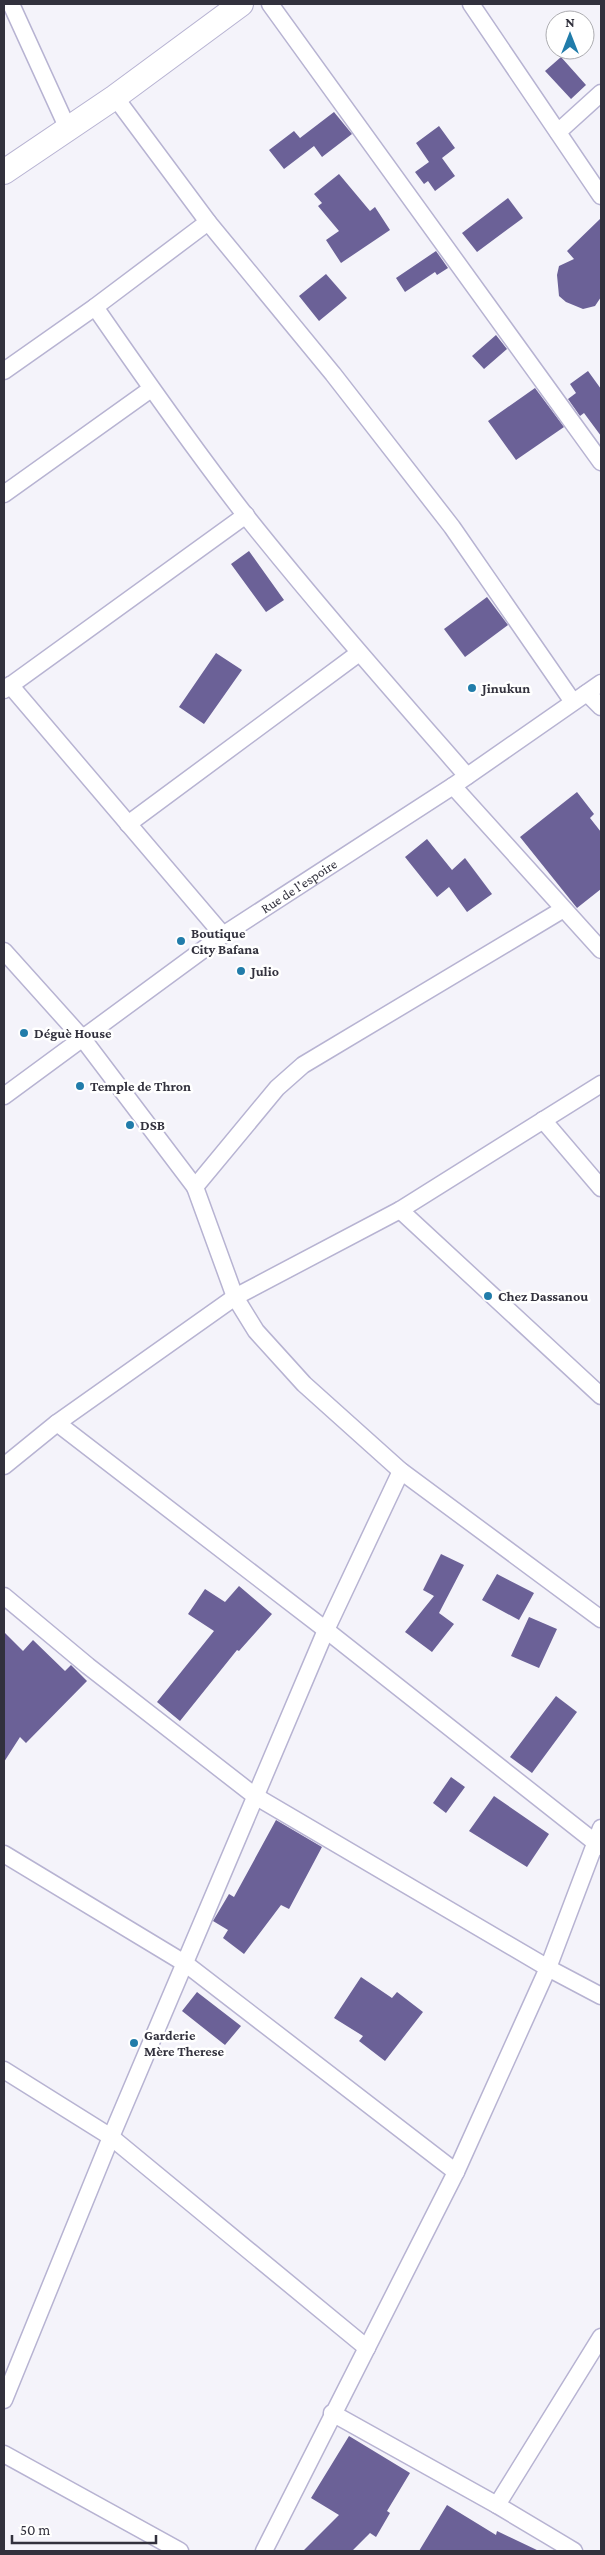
<svg xmlns="http://www.w3.org/2000/svg" width="605" height="2555" font-family="'Crimson Pro',serif">
<style>
.building{fill:#6b6197}
.lines{fill:none;stroke-linecap:round;stroke-linejoin:round}
.street-casing{stroke:#b7b3d2;stroke-width:19}
.secondary-casing{stroke:#b7b3d2;stroke-width:26}
.street{stroke:#fff;stroke-width:16}
.secondary{stroke:#fff;stroke-width:24}
.poi-dot{fill:#217caa;stroke:#fff;stroke-width:2}
.labels{text-anchor:middle;dominant-baseline:central;stroke-width:5;stroke-linejoin:round;paint-order:stroke}
.poi-label{font-size:14px;font-weight:bold;fill:#32313d;stroke:#fff;text-anchor:start}
.street-label{font-size:14px;fill:#32313d;stroke:#fff}
</style>
<rect width="100%" height="100%" fill="#f4f3fa"/>
<!-- building -->
<path class="building" d="M561,57L586,85L571,99L545,71Z
M334,112L352,134L322,157L314,146L284,169L269,150L294,131L300,138Z
M439,126L455,148L442,158L455,176L435,191L428,181L424,184L415,172L429,162L416,143Z
M339,174L370,211L375,207L390,230L341,263L326,240L339,231L318,206L322,203L314,194Z
M508,198L523,218L477,252L462,233Z
M601,218V297L595,306L583,309L566,302L559,296L557,275L559,266L574,259L567,251Z
M436,251L448,268L437,275L435,272L405,292L396,278Z
M326,274L347,298L319,321L299,296Z
M496,335L507,349L484,369L472,356Z
M588,371L601,389V436L584,413L580,416L568,399L576,393L570,384Z
M535,388L564,427L516,460L488,421Z
M249,551L284,600L266,612L231,564Z
M487,597L508,625L465,657L444,629Z
M216,653L242,670L204,724L179,707Z
M577,792L594,814L590,818L601,832V889L577,908L520,837Z
M427,839L452,870L465,858L492,894L467,912L449,887L437,897L405,857Z
M441,1554L464,1565L439,1613L454,1624L432,1652L405,1632L434,1596L423,1590Z
M497,1574L534,1593L519,1620L482,1600Z
M239,1586L272,1614L239,1651L237,1650L180,1721L157,1702L214,1631L188,1614L205,1589L225,1602Z
M529,1617L557,1629L539,1668L511,1656Z
M4,1632L23,1651L33,1640L65,1671L71,1665L87,1681L26,1743L20,1737L4,1762Z
M556,1696L577,1712L532,1773L510,1757Z
M451,1777L465,1787L446,1813L433,1803Z
M494,1796L549,1834L527,1867L469,1831Z
M276,1820L322,1847L289,1909L281,1905L244,1954L223,1938L228,1930L213,1921L229,1894L234,1897Z
M361,1977L392,1998L397,1992L423,2012L385,2061L359,2041L363,2036L334,2018Z
M197,1992L241,2026L225,2045L182,2011Z
M349,2436L410,2473L387,2511L390,2513L376,2537L370,2533L352,2551H303L339,2515L311,2498Z
M447,2505L496,2535L497,2531L539,2551H419Z"/>
<g class="lines">
<!-- street casing -->
<g class="street-casing">
<g id="street">
<path d="M11,4L68,129"/>
<path d="M270,4L601,462"/>
<path d="M471,4L601,196"/>
<path d="M115,97L208,222L333,374L452,527L573,702"/>
<path d="M558,132L601,93"/>
<path d="M95,307C144,378 193,448 246,516C317,605 392,690 467,776"/>
<path d="M4,371L95,307L208,222"/>
<path d="M4,494L151,389"/>
<path d="M10,685L223,935"/>
<path d="M4,690L246,515"/>
<path d="M587,693L601,707"/>
<path d="M453,786L601,950"/>
<path d="M128,824L359,653"/>
<path d="M4,951L83,1039L195,1187L235,1297L256,1331L304,1384L401,1471L601,1619"/>
<path id="s1" d="M4,1096L223,935L453,786L601,683"/>
<path d="M543,1120L601,1188"/>
<path d="M195,1187L277,1088L303,1065L562,910"/>
<path d="M400,1210L601,1396"/>
<path d="M57,1423L326,1630L601,1847"/>
<path d="M4,1466L57,1423L235,1297L400,1210L601,1084"/>
<path d="M4,1596L88,1666L255,1796L548,1968L601,1996"/>
<path d="M4,1854L186,1964L456,2172"/>
<path d="M4,2070L111,2137L367,2348"/>
<path d="M4,2400L111,2137L326,1630L401,1471"/>
<path d="M332,2413L497,2505L574,2551"/>
<path d="M4,2454L180,2551"/>
<path d="M497,2505L601,2337"/>
<path d="M264,2551L456,2172L548,1968L601,1828"/>
</g>
</g>
<!-- secondary casing -->
<g class="secondary-casing">
<path id="secondary" d="M4,172L115,97L241,4"/>
</g>
<!-- street -->
<use href="#street" class="street"/>
<!-- secondary -->
<use href="#secondary" class="secondary"/>
</g>
<!-- markers -->
<g class="poi-dot">
<circle cx="472" cy="688" r="5"/>
<circle cx="181" cy="941" r="5"/>
<circle cx="241" cy="971" r="5"/>
<circle cx="24" cy="1033" r="5"/>
<circle cx="80" cy="1086" r="5"/>
<circle cx="130" cy="1125" r="5"/>
<circle cx="488" cy="1296" r="5"/>
<circle cx="134" cy="2043" r="5"/>
</g>
<g class="labels">
<!-- poi labels -->
<g class="poi-label">
<text x="482" y="688">Jinukun</text>
<text x="191" y="933">Boutique<tspan x="191" dy="16">City Bafana</tspan></text>
<text x="251" y="971">Julio</text>
<text x="34" y="1033">Déguè House</text>
<text x="90" y="1086">Temple de Thron</text>
<text x="140" y="1125">DSB</text>
<text x="498" y="1296">Chez Dassanou</text>
<text x="144" y="2035">Garderie<tspan x="144" dy="16">Mère Therese</tspan></text>
</g>
<!-- street labels -->
<g class="street-label">
<text stroke="none"><textPath href="#s1" startOffset="362">Rue de l'espoire</textPath></text>
</g>
</g>
<!-- border -->
<rect width="605" height="2555" fill="none" stroke="#32313d" stroke-width="10"/>
<!-- north arrow -->
<g transform="translate(570 35)"><circle r="24" fill="#ffffff" stroke="#adadb1"/>
<path d="M0-4L9 19L0 12L-9 19Z" fill="#217caa"/>
<text y="-8" font-size="14" font-weight="bold" text-anchor="middle" fill="#32313d">N</text>
</g>
<!-- scale -->
<path d="M12 2535v8h144v-8" fill="none" stroke="#32313d" stroke-width="2.5"/>
<text x="20" y="2535" font-size="15" fill="#32313d" stroke="#ffffff" stroke-width="4" paint-order="stroke">50 m</text>
</svg>
